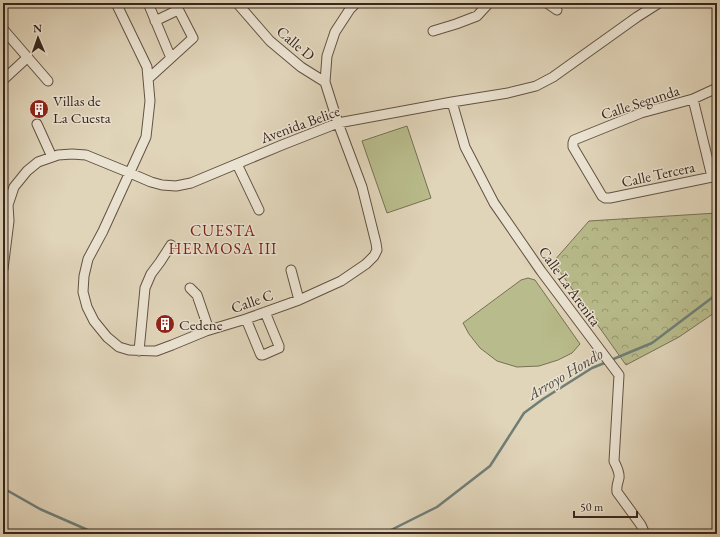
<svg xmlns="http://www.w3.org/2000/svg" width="720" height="537" font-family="'EB Garamond',serif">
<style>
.forest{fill:url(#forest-crowns);stroke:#787054}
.pitch{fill:#b8bb8b;stroke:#787054}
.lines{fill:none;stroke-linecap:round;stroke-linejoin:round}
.stream{stroke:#6f7e77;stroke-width:2.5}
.minor-casing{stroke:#625243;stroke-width:11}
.minor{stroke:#ebe3d2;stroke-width:9}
.labels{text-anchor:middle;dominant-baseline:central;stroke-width:3;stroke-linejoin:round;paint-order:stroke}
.street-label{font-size:15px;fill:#38261c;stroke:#ebe3d2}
.poi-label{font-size:15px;fill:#38261c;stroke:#ebe3d2;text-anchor:start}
.neighbourhood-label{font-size:16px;letter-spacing:1px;fill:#7a1f14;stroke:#ebe3d2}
.water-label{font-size:16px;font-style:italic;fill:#4f4a42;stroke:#ebe3d2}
</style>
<defs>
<pattern id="forest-crowns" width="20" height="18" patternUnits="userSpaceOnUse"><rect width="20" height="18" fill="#b8bb8b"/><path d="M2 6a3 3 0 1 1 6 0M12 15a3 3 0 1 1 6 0" fill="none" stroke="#979871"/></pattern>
</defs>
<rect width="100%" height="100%" fill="#e0d4b9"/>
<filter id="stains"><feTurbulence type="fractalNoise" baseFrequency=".005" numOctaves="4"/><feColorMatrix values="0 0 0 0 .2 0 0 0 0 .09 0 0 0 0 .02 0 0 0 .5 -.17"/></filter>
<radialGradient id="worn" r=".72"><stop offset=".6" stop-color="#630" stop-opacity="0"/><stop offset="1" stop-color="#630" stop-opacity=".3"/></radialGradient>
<!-- forest -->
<path class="forest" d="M717,213V311L679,337L626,365L553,262L589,221Z"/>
<!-- pitch -->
<path class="pitch" d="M407,126L431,198L387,213L362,141Z
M528,278L535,280L580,344L572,353L558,360L539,366L517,367L497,361L480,348L469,334L463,323L521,280Z"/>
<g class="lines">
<!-- stream -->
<path class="stream" d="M611,360L652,343L717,294
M3,488L40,509L97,534
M383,534L437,507L490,466L524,413L543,399L592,368L607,362"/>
<!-- minor casing -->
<g class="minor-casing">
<path id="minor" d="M116,3L147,67L150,101L146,137L103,231L88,259L84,276L83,292L87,307L94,321L107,337L119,347L129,350L156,351L172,345L206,331L246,319L299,300L341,281L366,264L374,256L377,250L376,243L362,187L338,123L325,82L327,56L335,32L350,9L356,3
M148,3L171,58
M237,3L270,41L301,67L325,82
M547,3L557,10
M155,21L178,10
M3,29L48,81
M433,31L456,24L477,16L489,3
M148,79L193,38L175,3
M3,80L28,57
M717,88L693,99L641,113L574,140L573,143V147L602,196L605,198H610L712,177H717
M693,99L712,177
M452,102L465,147L494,203L541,271L619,375L614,461C616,466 620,472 619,478C618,483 616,486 617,492L641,525L645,534
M37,124L52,157
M237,164L259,210
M3,191L8,205L9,221L3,269
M8,205L14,187L27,171L38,162L58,155L72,154L86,155L130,173L151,182L162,185L176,186L191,183L282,145L338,123L452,102L508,93L536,86L553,77L637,17L659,3
M291,270L299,300
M190,288L197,295L209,330
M246,319L260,353L261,355H263L279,348V346L265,312
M139,351L145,288L151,274L160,262L171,245"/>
</g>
<!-- minor -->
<use href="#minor" class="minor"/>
</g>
<!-- icons -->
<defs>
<g id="building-disc" transform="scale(1)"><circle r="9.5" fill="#8f2418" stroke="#ebe3d2"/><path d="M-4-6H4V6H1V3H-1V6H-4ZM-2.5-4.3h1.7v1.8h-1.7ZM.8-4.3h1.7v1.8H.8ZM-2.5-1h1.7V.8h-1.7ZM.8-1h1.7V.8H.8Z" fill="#fff"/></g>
</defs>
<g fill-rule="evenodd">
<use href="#building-disc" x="39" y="109"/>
<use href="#building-disc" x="165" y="324"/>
</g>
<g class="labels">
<!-- street labels -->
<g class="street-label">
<text transform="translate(296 43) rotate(40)">Calle D</text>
<text transform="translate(640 102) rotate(-18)">Calle Segunda</text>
<text transform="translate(300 124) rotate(-20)">Avenida Belice</text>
<text transform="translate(658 174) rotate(-12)">Calle Tercera</text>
<text transform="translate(570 286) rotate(54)">Calle La Arenita</text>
<text transform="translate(252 301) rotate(-19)">Calle C</text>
</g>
<!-- poi labels -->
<g class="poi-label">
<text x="53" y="100">Villas de<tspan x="53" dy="17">La Cuesta</tspan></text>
<text x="179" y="324">Cedene</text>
</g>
<!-- neighbourhood labels -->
<g class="neighbourhood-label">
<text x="223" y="230">CUESTA<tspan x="223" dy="18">HERMOSA III</tspan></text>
</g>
<!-- water labels -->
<g class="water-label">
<text transform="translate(565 374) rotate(-31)">Arroyo Hondo</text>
</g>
</g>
<!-- margin -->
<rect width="720" height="537" fill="none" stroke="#e0d4b9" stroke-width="16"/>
<rect x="4" y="4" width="712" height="529" fill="none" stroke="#38261c" stroke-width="2"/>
<rect x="8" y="8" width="704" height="521" fill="none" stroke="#38261c"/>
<!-- north arrow -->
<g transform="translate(38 38) rotate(358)" stroke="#ebe3d2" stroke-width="3" paint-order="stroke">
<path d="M0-3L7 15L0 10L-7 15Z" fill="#38261c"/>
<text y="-6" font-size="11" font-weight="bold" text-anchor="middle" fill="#38261c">N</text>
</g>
<!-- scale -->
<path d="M574 511v6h63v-6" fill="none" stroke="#38261c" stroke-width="2"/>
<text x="580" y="511" font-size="12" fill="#38261c" stroke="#ebe3d2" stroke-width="3" paint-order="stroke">50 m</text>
<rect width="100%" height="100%" filter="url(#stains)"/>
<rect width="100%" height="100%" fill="url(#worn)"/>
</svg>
